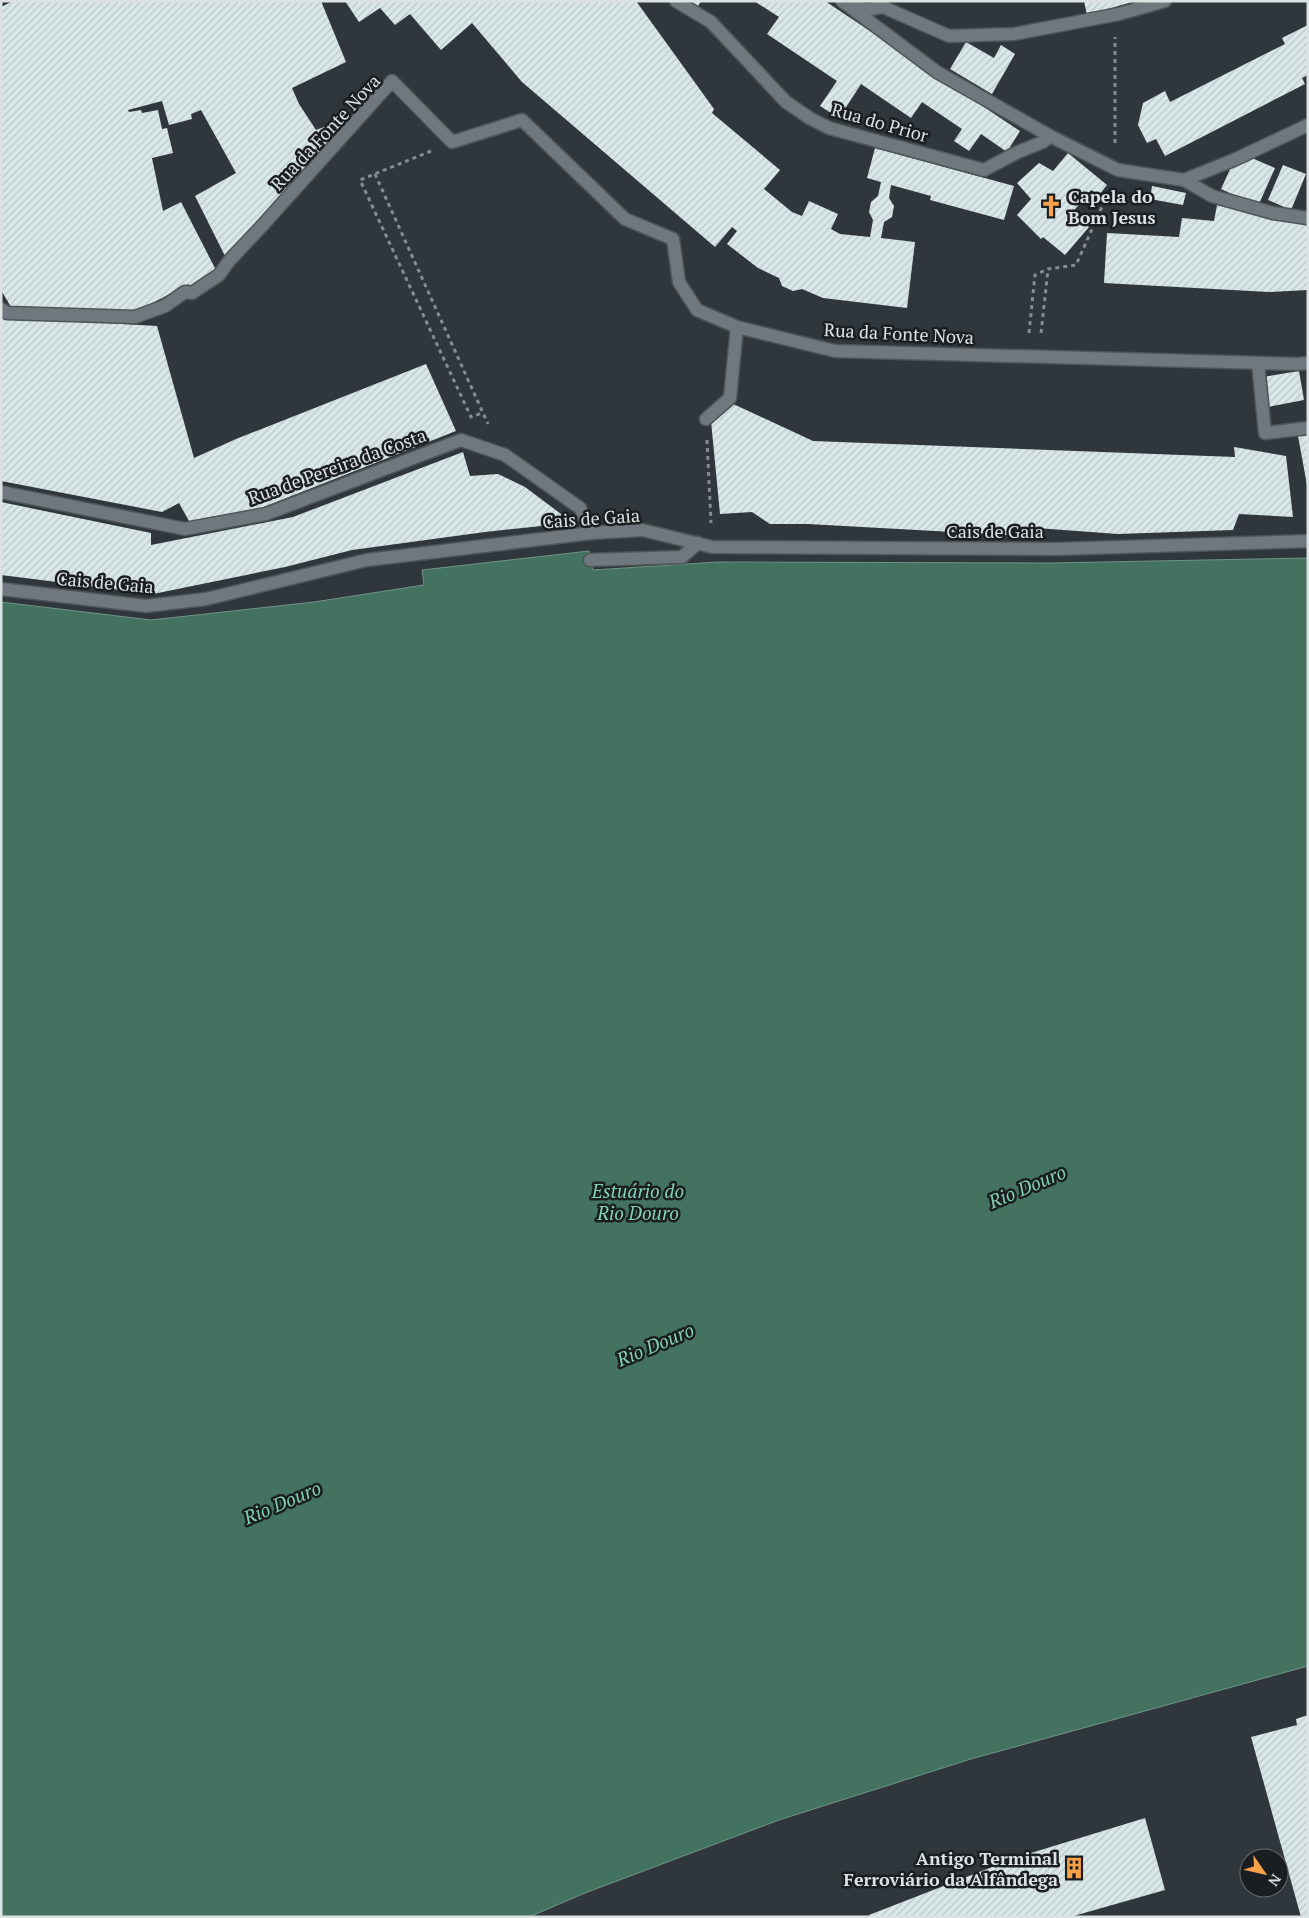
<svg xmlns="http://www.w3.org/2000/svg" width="1309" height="1918" font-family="'PT Serif',serif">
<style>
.water{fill:#437360;stroke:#719488}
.building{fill:url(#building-hatch)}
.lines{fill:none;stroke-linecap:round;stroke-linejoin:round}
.lane-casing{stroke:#4e5559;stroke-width:15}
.street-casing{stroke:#4e5559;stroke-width:15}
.secondary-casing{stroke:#4e5559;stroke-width:15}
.path{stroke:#868c91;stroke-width:3;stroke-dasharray:4 4;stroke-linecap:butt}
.lane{stroke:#6f787e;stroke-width:12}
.street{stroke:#6f787e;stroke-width:12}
.secondary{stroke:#6f787e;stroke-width:12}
.labels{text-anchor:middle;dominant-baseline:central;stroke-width:5;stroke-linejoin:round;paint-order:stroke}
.street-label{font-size:18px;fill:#dce1e4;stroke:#1a1e21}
.poi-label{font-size:18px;font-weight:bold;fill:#dce1e4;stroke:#1a1e21;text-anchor:start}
.water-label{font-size:19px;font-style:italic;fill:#82d2b2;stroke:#1a1e21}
</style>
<defs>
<pattern id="building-hatch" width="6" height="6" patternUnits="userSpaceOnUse" patternTransform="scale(1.25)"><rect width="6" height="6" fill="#d9e7e8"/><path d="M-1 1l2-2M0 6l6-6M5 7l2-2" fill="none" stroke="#bbc6c7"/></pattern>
</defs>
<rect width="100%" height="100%" fill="#2f373d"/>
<!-- water -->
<path class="water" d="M589,551L593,570L718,562L1052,563L1308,558V1666L971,1759L779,1820L585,1893L529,1917H1V602L151,620L314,602L424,585L422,570Z"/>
<!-- building -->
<path class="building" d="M13,1H321L346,62L292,88L299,104L316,130L354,116L317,155L262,220L225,256L195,196L236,173L201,110L191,114L192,119L169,125L162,101L128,110L129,112L141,110L142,113L158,110L162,129L167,128L173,153L152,158L163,211L181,202L217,272L191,290L189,284L137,311L11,307L1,290V7Z
M345,1H636L714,109L712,113L780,170L764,189L792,212L802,216L809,201L838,214L831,229L840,234L870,237L873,220L869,212L871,202L878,196L881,182L867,178L875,148L1014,186L1004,220L930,200L931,196L891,185L889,198L894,206L892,217L884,222L881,238L915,242L907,308L823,298L802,289L793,291L782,286L779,278L758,268L727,244L737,231L732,227L715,247L522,82L472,23L441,50L410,14L395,25L380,8L359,22Z
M686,1H701L697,8Z
M754,1H825L1020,131L1007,152L981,134L969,151L954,141L962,129L922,102L911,118L861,84L839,118L820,106L837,81L767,34L779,17Z
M1084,1H1132V2L1087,15Z
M1308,25V75L1302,78L1305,84L1165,156L1156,139L1147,143L1138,125L1143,103L1165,91L1170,102L1285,44L1282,38Z
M966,42L994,58L1001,45L1015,54L992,94L950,69Z
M1238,152L1275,168L1258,206L1221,189Z
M1068,153L1107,185L1099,195L1091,190L1072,213L1089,227L1065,255L1043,237L1041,239L1017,215L1031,199L1017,183L1039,163L1053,171Z
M1283,165L1306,174L1291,210L1268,200Z
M1152,186L1186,193L1183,205L1150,199Z
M1217,205L1308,226V290L1269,292L1104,283L1107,233L1179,237L1182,218L1214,221Z
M1,317L157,326L194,458L236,439L426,364L456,431L261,508L189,521L179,503L162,512L1,481Z
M1299,371L1304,400L1268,407L1263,377Z
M731,403L813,441L1235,457L1234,447L1286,456L1293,517L1239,514L1233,530L1118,534L1008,526L1007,535L808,524H770L752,512L720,514L711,421Z
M1308,435V485H1307L1298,436Z
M463,452L470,476L498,474L525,487L561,514L560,524L485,532L352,550L285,567L153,594L1,575V502L151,533V545L293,517Z
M1308,1715V1917H1301L1251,1737L1297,1725L1296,1719Z
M1145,1818L1165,1890L1070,1917H870L869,1915L1018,1857Z"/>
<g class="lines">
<!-- lane casing -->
<g class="lane-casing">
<path id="lane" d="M859,1L856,11L883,7L949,36L1014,34L1119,14L1165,1
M590,560L682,557L698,543"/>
</g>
<!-- street casing -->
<g class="street-casing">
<path id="street" d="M676,1L711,22L786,102L811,119L829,128L984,170L1018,152L1043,142L1050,136
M842,1L937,72L1050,136L1118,170L1184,180L1212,196L1273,213L1308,218
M1184,180L1236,159L1308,125
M1,309L7,313L135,317L165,306L185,292L192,293L219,275L229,261L262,226L392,81L452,142L522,120L625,219L673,239L679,282L697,310L737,327L835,351L1298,364L1308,363
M1258,363L1265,433L1308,428
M706,419L730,398L737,327
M1,492L185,529L266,514L461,440L505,455L580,508L592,533"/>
</g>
<!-- secondary casing -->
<g class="secondary-casing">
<path id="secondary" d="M1,589L146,606L206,599L367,560L592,533L642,530L712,547L1057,549L1308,541"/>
</g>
<!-- path -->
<path class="path" d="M1115,143V37
M431,151L360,180L471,417L482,413
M375,174L488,424
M1029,333L1035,275L1048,269L1076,265L1109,191
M1041,333L1048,270
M707,440L711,523"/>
<!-- lane -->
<use href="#lane" class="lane"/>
<!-- street -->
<use href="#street" class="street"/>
<!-- secondary -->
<use href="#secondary" class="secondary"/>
</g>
<!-- icons -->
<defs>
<g id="church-bare" transform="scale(1.725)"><path d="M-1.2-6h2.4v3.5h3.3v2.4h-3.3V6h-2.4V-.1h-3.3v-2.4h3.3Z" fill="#f7a149" stroke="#1a1e21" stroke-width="2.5" paint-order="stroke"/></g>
<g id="building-bare" transform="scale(1.725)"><path d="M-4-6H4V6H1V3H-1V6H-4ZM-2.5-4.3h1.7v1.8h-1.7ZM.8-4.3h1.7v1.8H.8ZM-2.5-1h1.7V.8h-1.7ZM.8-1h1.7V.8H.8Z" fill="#f7a149" stroke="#1a1e21" stroke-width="2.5" paint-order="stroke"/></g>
</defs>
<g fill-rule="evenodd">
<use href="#church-bare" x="1051" y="206"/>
<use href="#building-bare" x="1074" y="1868"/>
</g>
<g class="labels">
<!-- street labels -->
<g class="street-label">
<text transform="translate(880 122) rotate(16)">Rua do Prior</text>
<text transform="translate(325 132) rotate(-47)">Rua da Fonte Nova</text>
<text transform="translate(899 333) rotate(3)">Rua da Fonte Nova</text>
<text transform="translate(337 466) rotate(-20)">Rua de Pereira da Costa</text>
<text transform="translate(591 518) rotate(-4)">Cais de Gaia</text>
<text x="995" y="531">Cais de Gaia</text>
<text transform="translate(105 582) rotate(5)">Cais de Gaia</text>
</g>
<!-- poi labels -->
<g class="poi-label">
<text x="1068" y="196">Capela do<tspan x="1068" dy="21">Bom Jesus</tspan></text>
<text x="1058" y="1858" text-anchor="end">Antigo Terminal<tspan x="1058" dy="21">Ferroviário da Alfândega</tspan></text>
</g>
<!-- water labels -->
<g class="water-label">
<text transform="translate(1027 1186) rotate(-23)">Rio Douro</text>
<text x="638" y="1190">Estuário do<tspan x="638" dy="22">Rio Douro</tspan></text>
<text transform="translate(655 1344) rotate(-23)">Rio Douro</text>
<text transform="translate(282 1502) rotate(-23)">Rio Douro</text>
</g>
</g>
<!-- border -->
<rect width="1309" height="1918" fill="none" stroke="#dce1e4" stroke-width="5"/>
<!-- north arrow -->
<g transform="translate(1264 1873) rotate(124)"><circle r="24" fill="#1a1e21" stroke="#686c6f"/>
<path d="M0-4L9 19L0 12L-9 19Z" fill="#f7a149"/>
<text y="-8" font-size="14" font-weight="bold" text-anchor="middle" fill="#dce1e4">N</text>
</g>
</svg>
